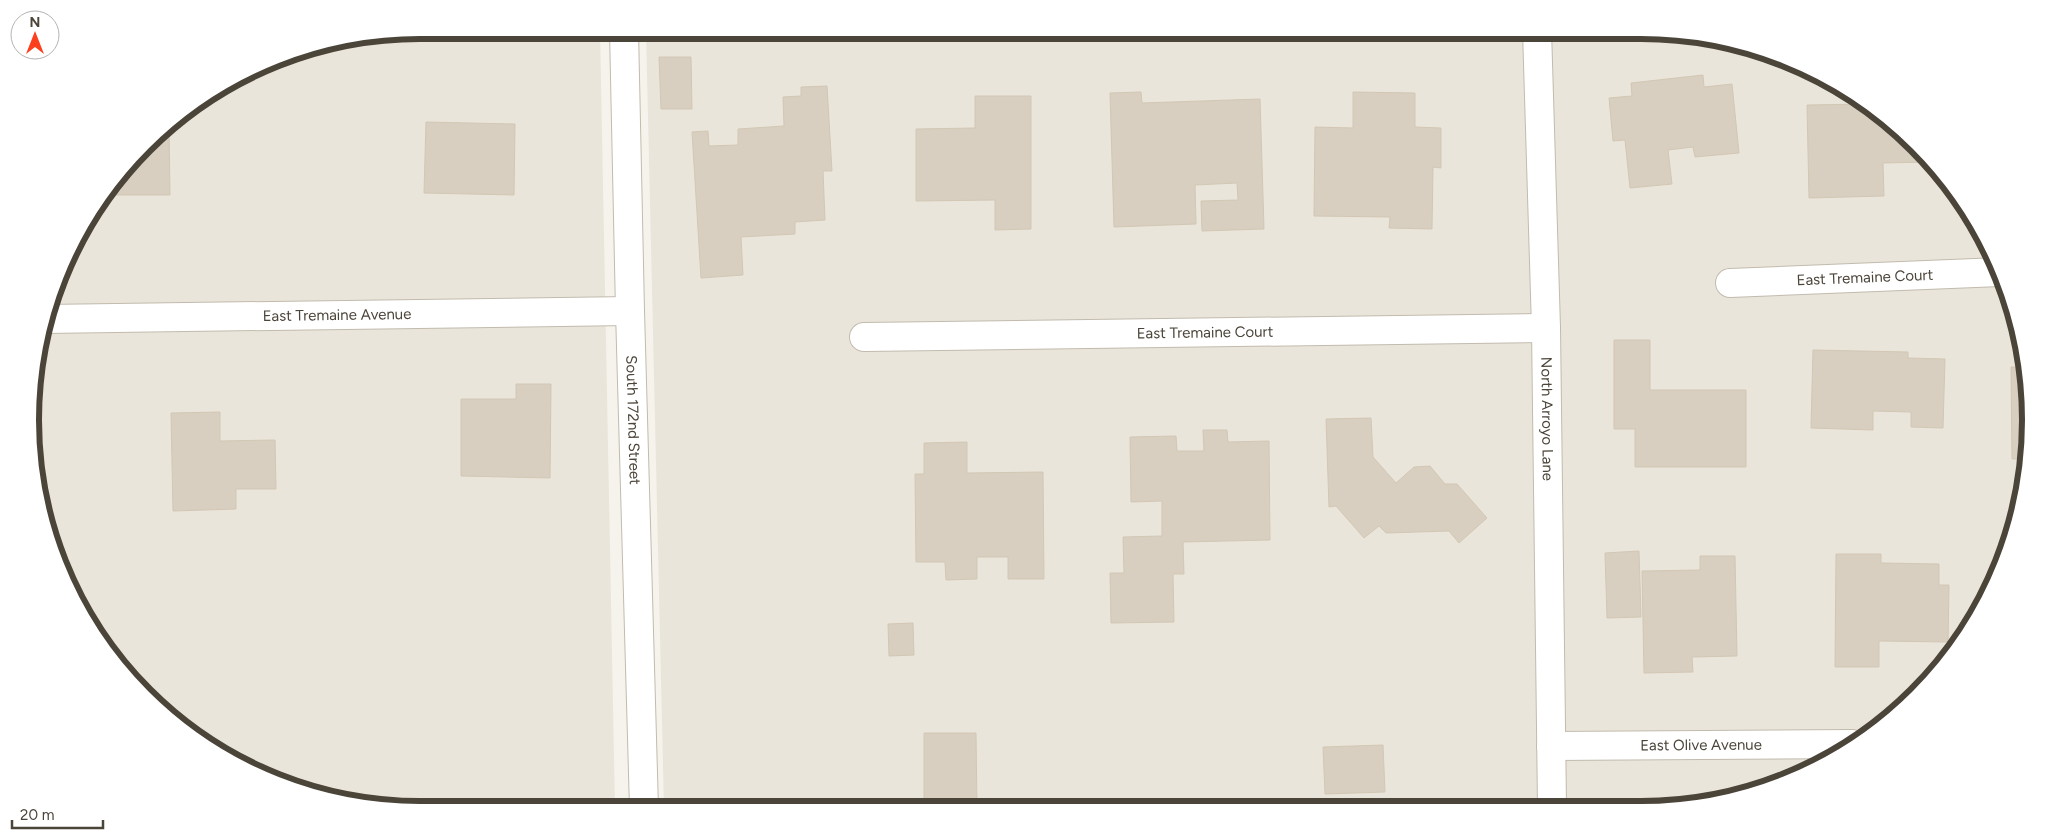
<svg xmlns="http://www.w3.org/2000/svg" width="2061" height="840" font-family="Figtree,sans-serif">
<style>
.residential{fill:#eae5da}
.building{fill:#d8cfc1;stroke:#d3c7b4}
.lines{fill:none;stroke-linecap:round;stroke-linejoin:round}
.minor-casing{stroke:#c2bbae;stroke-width:30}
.minor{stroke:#fff;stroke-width:28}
.labels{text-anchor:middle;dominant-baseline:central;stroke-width:4;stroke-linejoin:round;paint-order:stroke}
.street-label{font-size:15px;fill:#4b4439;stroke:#fff}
.rim{fill:none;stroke:#4b4439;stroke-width:6}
</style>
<rect width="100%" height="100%" fill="#f6f3ec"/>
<!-- residential -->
<path class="residential" d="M420,30H600L615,809L420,810L295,789L182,729L127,677L82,615L37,496L33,369L51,294L82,225L163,127L225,82L294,51Z
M646,30H1641L1766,51L1836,82L1898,127L1950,182L1991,247L2018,319L2030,394L2028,471L2010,545L1965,636L1898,713L1813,770L1692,807L664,809Z"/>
<!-- building -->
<path class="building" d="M659,57H691L692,109H661Z
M1703,75L1704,87L1732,84L1739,153L1695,157L1693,147L1668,150L1672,184L1630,188L1625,140L1613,141L1609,98L1632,96L1631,83Z
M827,86L832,171H823L825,220L795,222V234L741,237L743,275L701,278L692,132L708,131L709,146L738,145V129L784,126L783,97L801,96V87Z
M1141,92L1142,103L1260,99L1264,229L1202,231L1201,201L1238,200L1237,183L1195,185L1196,224L1114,227L1110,93Z
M1353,92L1415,93V127L1441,128V168L1433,167L1432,229L1389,228L1390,217L1314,216L1315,127L1353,128Z
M975,96H1031V229L995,230V200L916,201V129L975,128Z
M1867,104L1898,127L1930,162L1883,163L1884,196L1809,198L1807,105Z
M426,122L515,124L514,195L424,193Z
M169,127L170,195H107V204H100L162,128Z
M1614,340H1650V390H1746V467H1635V429H1614Z
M1813,350L1908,352V358L1945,359L1943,428L1911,427V412L1873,411V430L1811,428Z
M2011,367H2026L2030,394L2028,459H2012Z
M516,384H551L550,478L461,476V399H516Z
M220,412V441L275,440L276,489H236V509L173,511L171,413Z
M1371,418L1373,457L1396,483L1414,467L1430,466L1445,484H1457L1487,518L1459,543L1449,531L1386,533L1379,526L1364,538L1336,506L1329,507L1326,419Z
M1203,430H1227L1228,442L1269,441L1270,540L1183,542L1184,574H1173L1174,622L1111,623L1110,573H1124L1123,537L1162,536V501L1131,502L1130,437L1176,436L1177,451H1204Z
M967,442V473L1043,472L1044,579H1008V557H977V579L946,580L945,562H916L915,474H924V443Z
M1639,551L1641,617L1607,618L1605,553Z
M1836,554H1881V563L1939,564V585H1949L1948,642L1879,641V667H1835Z
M1700,556H1735L1737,656L1692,657L1693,672L1644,673L1642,571L1700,570Z
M913,623L914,655L889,656L888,624Z
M924,733H976L977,809H924Z
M1383,745L1385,792L1325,794L1323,747Z
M1464,801V807L1348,808V802Z"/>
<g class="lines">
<!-- minor casing -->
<g class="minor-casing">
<g id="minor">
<path id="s1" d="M624,30L630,311L644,809"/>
<path id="s2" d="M1537,30L1546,328L1552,807"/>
<path id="s3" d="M1730,283L2000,272"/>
<path id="s4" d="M45,319L630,311"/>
<path id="s5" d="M864,337L1546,328"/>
<path id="s6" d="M1551,746L1852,744"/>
</g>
</g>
<!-- minor -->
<use href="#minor" class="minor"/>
</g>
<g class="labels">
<!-- street labels -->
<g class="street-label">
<text stroke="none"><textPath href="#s3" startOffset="135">East Tremaine Court</textPath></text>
<text stroke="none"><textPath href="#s4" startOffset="292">East Tremaine Avenue</textPath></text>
<text stroke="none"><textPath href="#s5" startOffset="341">East Tremaine Court</textPath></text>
<text stroke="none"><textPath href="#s2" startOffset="389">North Arroyo Lane</textPath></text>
<text stroke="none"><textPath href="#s1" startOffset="390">South 172nd Street</textPath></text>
<text stroke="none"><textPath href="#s6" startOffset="150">East Olive Avenue</textPath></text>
</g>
</g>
<!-- crop -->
<path d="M0 0H2061V840H0ZM420 39H1641A381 381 0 0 1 2022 420V420A381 381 0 0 1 1641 801H420A381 381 0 0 1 39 420V420A381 381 0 0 1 420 39Z" fill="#fff" fill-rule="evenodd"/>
<path class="rim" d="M420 39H1641A381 381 0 0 1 2022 420V420A381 381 0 0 1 1641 801H420A381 381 0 0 1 39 420V420A381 381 0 0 1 420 39Z"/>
<!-- north arrow -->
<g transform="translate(35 35)"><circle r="24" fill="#ffffff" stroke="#b7b4b0"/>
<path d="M0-4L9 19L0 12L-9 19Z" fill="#fc3f1d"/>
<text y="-8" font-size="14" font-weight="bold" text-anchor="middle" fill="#4b4439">N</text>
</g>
<!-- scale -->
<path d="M12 820v8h91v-8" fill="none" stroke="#4b4439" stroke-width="2.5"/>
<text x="20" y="820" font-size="15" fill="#4b4439" stroke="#ffffff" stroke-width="4" paint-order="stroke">20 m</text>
</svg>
